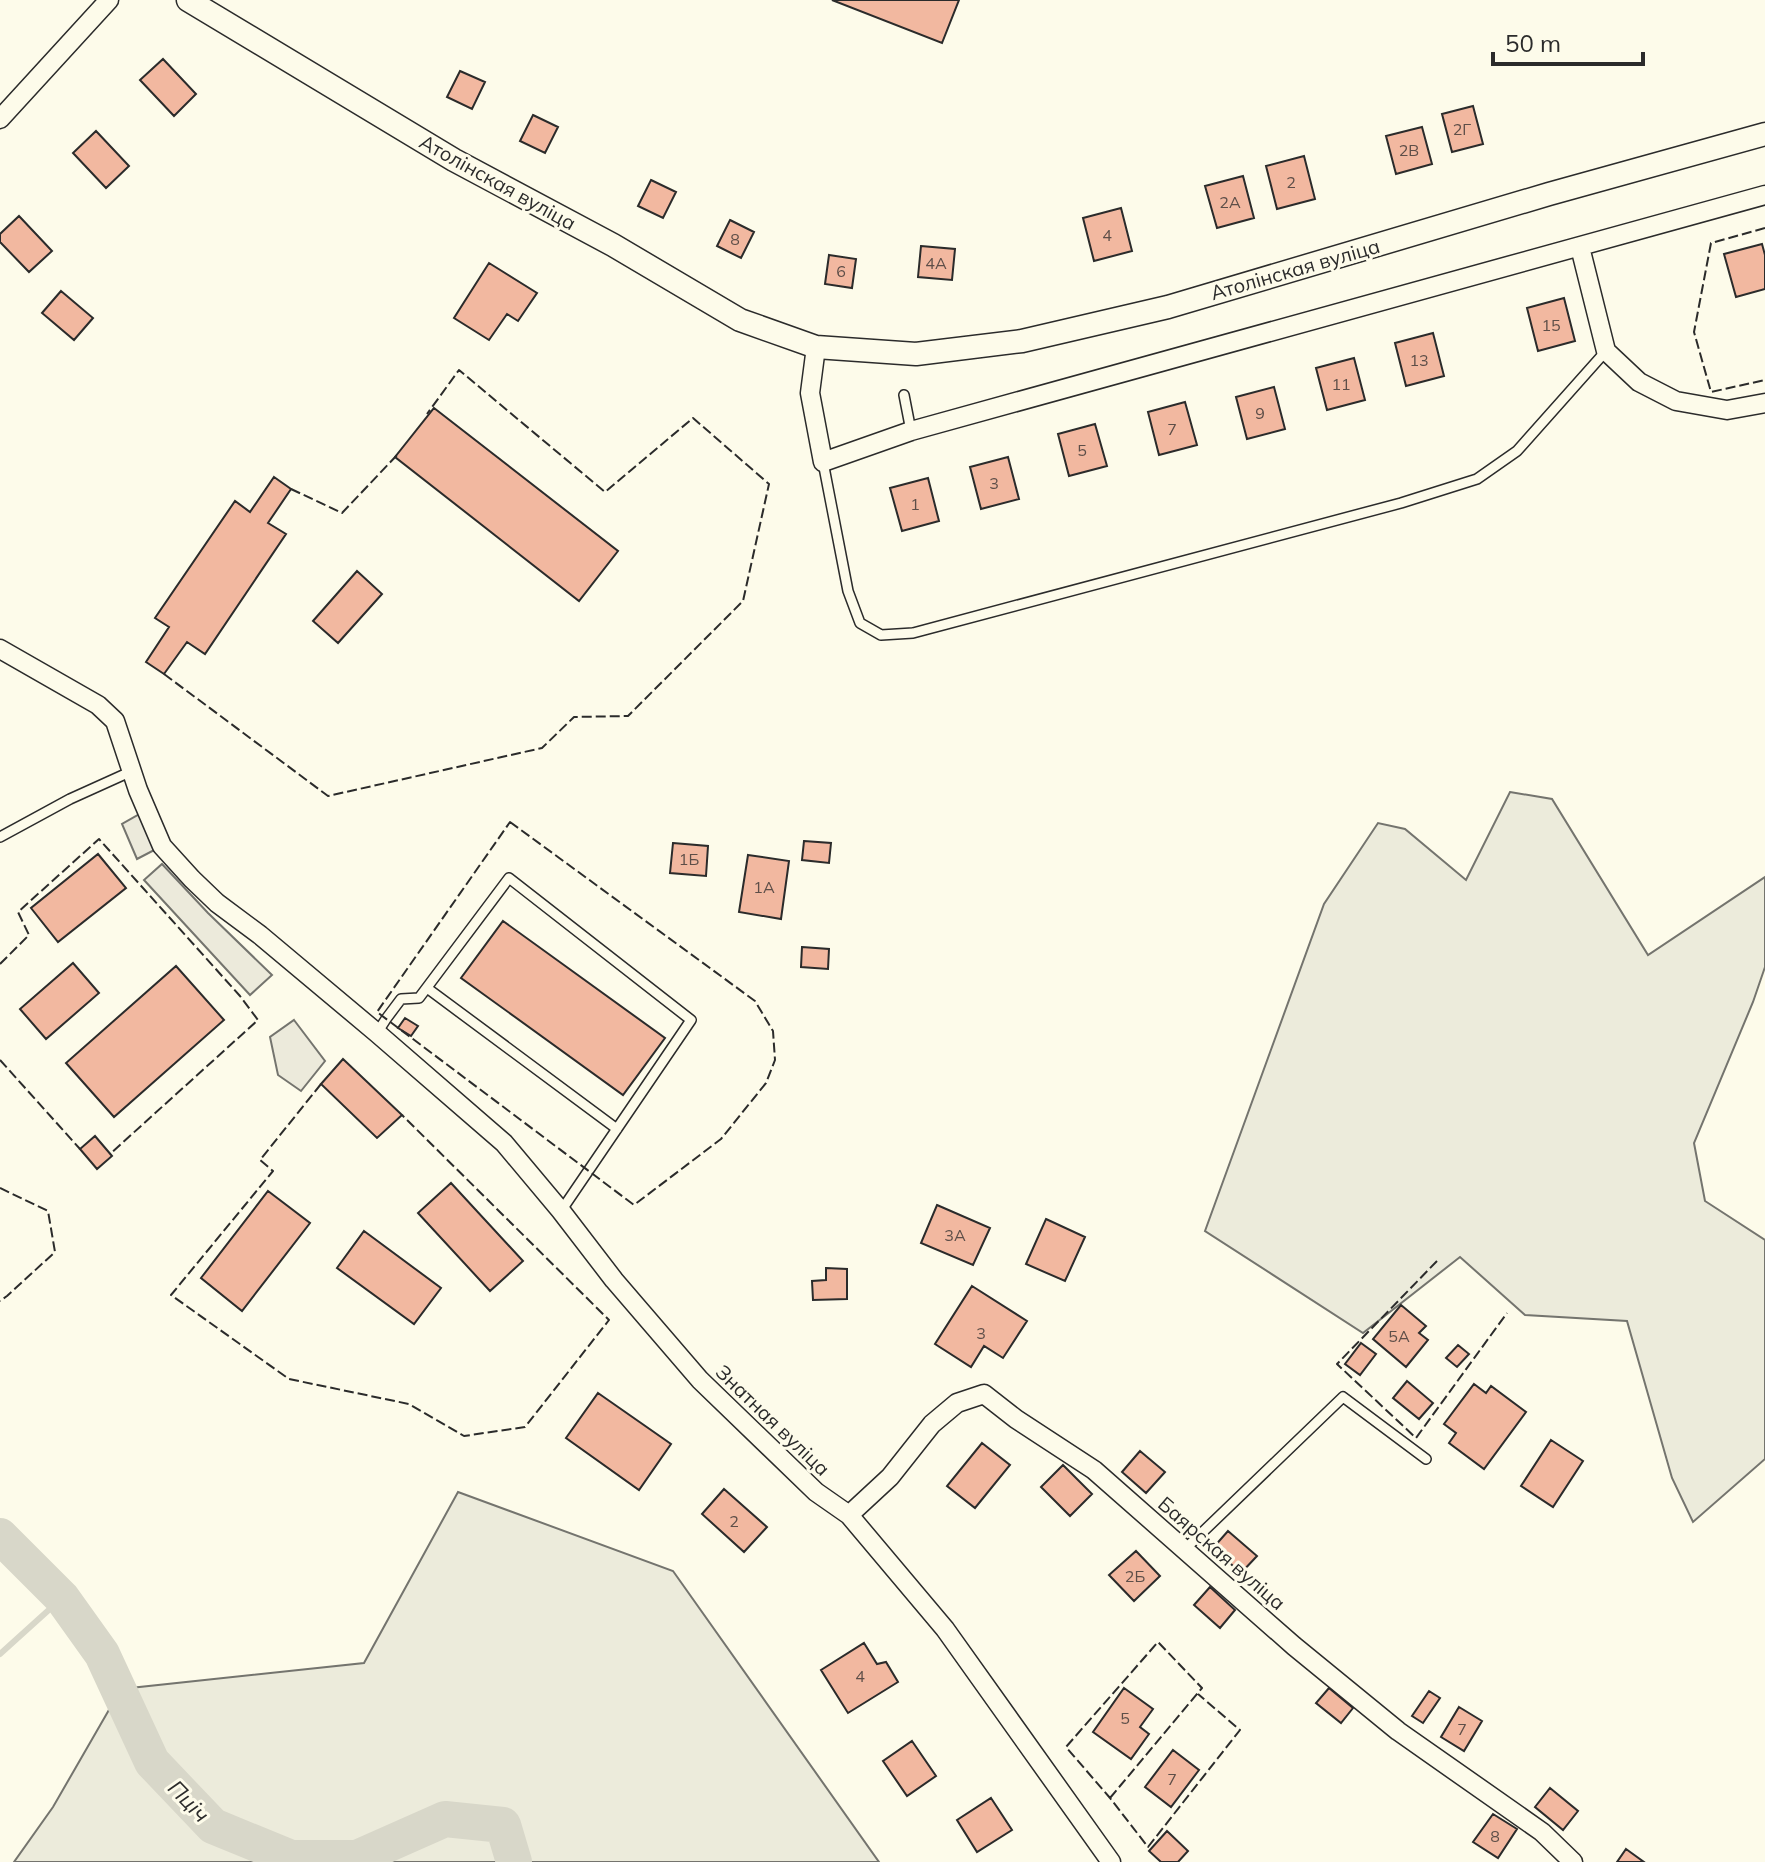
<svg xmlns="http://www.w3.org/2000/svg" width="1765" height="1862" font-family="Mulish,sans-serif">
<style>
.green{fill:#ecebdb;stroke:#74746e;stroke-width:2}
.parking{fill:#eceadb;stroke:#74746e;stroke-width:2}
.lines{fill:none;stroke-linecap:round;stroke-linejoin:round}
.stream{stroke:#d8d7c9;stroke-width:6}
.river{stroke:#d8d7c9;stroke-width:36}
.building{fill:#f2b8a0;stroke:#2b2b2b;stroke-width:2}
.service-casing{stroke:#2b2b2b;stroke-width:12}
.minor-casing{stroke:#2b2b2b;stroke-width:21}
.tertiary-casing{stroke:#2b2b2b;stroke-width:25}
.service{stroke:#fdfbea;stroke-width:9}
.minor{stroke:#fdfbea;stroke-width:18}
.tertiary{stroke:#fdfbea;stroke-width:22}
.fence{stroke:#2b2b2b;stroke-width:2;stroke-dasharray:10 4;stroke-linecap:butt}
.labels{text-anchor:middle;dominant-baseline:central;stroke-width:6;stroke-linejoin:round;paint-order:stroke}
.number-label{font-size:16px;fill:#5d4e48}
.street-label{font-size:20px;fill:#2b2b2b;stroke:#fdfbea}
.water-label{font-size:22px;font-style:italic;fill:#2b2b2b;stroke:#fdfbea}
</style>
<rect width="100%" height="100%" fill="#fdfbea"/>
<!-- green -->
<path class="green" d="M1510,792L1552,799L1648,955L1765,877V967L1753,1002L1694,1143L1705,1201L1765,1240V1459L1693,1522L1672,1478L1627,1321L1525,1315L1460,1257L1363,1333L1205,1231L1324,904L1378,823L1405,829L1466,880Z
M458,1492L673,1571L879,1862H14L53,1807L121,1689L364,1663Z"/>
<!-- parking -->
<path class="parking" d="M145,811L162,846L137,859L122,824Z
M162,864L208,913L272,975L250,995L144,880Z
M294,1020L325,1061L301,1091L278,1075L270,1037Z"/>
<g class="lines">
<!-- stream -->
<path class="stream" d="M0,1654L62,1598"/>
<!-- river -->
<path class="river" d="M0,1536L62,1598L102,1654L152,1762L213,1826L291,1858H357L445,1819L503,1825L514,1862"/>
</g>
<!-- building -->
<path class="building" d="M832,0H959L942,43Z
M163,59L196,94L174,116L140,80Z
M460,71L485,82L472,109L447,97Z
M1473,106L1483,144L1452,152L1442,114Z
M533,115L558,127L545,153L520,141Z
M1422,127L1432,164L1396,174L1386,136Z
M96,131L129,166L106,188L73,153Z
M1304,156L1315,199L1277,209L1266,166Z
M1243,176L1254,218L1217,228L1205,186Z
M651,180L676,192L663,218L638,206Z
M1121,208L1132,251L1094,261L1083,218Z
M19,216L52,251L29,272L0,242V234Z
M730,220L754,232L741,258L717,246Z
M1762,244L1765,255V289L1736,297L1724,254Z
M921,246L955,249L952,280L918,277Z
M829,255L856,259L852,288L825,284Z
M489,263L537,293L518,321L507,314L489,340L454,318Z
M61,291L93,318L74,340L42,313Z
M1564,298L1575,341L1538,351L1527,308Z
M1433,333L1444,376L1406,386L1395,343Z
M1354,358L1365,400L1327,410L1316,368Z
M1274,387L1285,429L1247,439L1236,397Z
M1185,402L1197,445L1159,455L1148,412Z
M434,408L618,551L579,601L395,457Z
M1095,424L1107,466L1069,476L1058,434Z
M1008,457L1019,499L981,509L970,467Z
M274,477L291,489L268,523L286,534L205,654L187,642L164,674L146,662L169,627L155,618L235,501L250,512Z
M928,478L939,521L902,531L890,488Z
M357,571L382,594L338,643L313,621Z
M804,841L831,843L829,863L802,860Z
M673,843L708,846L706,876L670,873Z
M98,854L126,888L58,942L31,908Z
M748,855L789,861L781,919L739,912Z
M503,921L665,1038L623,1095L461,978Z
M802,947L829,949L828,969L801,967Z
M73,963L99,993L46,1039L20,1009Z
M176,966L224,1020L114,1117L66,1063Z
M405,1018L418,1026L411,1036L398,1028Z
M343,1059L402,1115L377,1138L321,1084Z
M95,1136L112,1156L97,1169L80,1149Z
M451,1183L523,1261L490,1291L418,1213Z
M268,1191L310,1223L242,1311L201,1278Z
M937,1205L990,1228L973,1265L921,1243Z
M1046,1219L1085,1237L1065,1281L1026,1264Z
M364,1231L441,1288L414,1324L337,1268Z
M826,1268L847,1269V1299L813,1300L812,1281L826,1280Z
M972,1286L1027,1321L1003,1358L984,1346L971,1367L935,1344Z
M1401,1305L1426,1326L1419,1333L1428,1340L1406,1367L1373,1339Z
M1361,1343L1376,1354L1360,1375L1345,1364Z
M1458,1345L1469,1354L1457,1367L1446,1358Z
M1407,1381L1433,1403L1419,1419L1393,1398Z
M1474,1384L1486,1393L1491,1386L1526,1412L1484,1469L1449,1443L1456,1433L1444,1424Z
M598,1393L671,1444L639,1490L566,1438Z
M1551,1440L1583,1461L1553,1507L1521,1486Z
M982,1443L1010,1465L975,1508L947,1486Z
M1140,1451L1165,1472L1146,1493L1122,1472Z
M1063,1465L1092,1494L1070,1516L1041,1487Z
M724,1489L767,1527L744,1552L702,1514Z
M1228,1531L1257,1556L1241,1573L1213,1548Z
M1136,1551L1160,1576L1134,1601L1109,1575Z
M1210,1587L1235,1610L1220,1628L1194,1605Z
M864,1643L877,1664L886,1662L898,1682L848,1713L821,1670Z
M1124,1688L1153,1709L1140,1727L1149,1734L1131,1759L1093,1732Z
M1329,1688L1353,1708L1341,1723L1316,1703Z
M1429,1691L1440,1698L1423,1723L1412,1716Z
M1459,1707L1482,1721L1464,1751L1441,1737Z
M912,1741L936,1776L907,1796L883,1761Z
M1173,1750L1199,1770L1171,1807L1145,1787Z
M1550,1788L1578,1811L1563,1830L1535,1807Z
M991,1798L1012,1830L977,1852L957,1820Z
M1493,1814L1517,1829L1498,1858L1473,1842Z
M1167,1831L1188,1851L1178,1862H1161L1149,1851Z
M1626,1849L1644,1862H1617Z"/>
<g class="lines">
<!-- service casing -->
<g class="service-casing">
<path id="service" d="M904,395L911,431
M823,462L848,591L860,623L881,635L913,633L1401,503L1477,479L1517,451L1606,351
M0,837L70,799L132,771
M427,988L617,1129
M377,1033L386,1019L401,999L419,998L509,878L691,1020L561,1211
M1185,1549L1343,1397L1426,1459"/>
</g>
<!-- minor casing -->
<g class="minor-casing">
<path id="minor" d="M0,119L109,0
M1580,247L1606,351L1639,382L1676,401L1727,410L1765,403
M816,347L810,393L823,462L911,431L1765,195
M0,649L98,705L115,721L138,790L162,846L192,879L217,903L260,935L377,1033L504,1143L561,1211L614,1280L700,1380L816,1492L849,1515L945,1629L1111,1862
M849,1515L890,1477L932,1424L957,1403L984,1394L1016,1419L1094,1470L1294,1646L1398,1731L1542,1832L1573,1862"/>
</g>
<!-- tertiary casing -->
<g class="tertiary-casing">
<path id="tertiary" d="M188,0L454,160L613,245L740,320L816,347L916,354L1022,341L1168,307L1549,194L1765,134"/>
</g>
<!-- service -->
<use href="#service" class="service"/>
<!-- minor -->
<use href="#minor" class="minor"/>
<!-- tertiary -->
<use href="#tertiary" class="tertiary"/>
<!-- fence -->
<path class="fence" d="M1765,228L1711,243L1694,332L1711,392L1765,380
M291,489L342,513L399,453
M164,674L328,796L542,748L574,717L628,716L743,601L769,484L693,418L605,492L459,370L427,414
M510,822L755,1001L773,1031L775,1060L766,1083L721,1139L634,1205L377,1012Z
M0,964L29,935L18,912L99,839L240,996L258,1020L110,1154
M0,1060L80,1149
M321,1084L260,1160L273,1171L171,1295L289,1379L409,1404L464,1436L525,1427L609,1320L402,1115
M0,1188L48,1211L55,1252L7,1296L0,1301
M1437,1261L1337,1364L1416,1438L1507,1313
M1110,1798L1202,1688L1158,1642L1066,1747L1110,1798L1148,1847L1240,1730L1198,1694"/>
</g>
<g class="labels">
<!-- number labels -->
<g class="number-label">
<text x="1462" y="129">2Г</text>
<text x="1409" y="150">2В</text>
<text x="1291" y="182">2</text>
<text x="1230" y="202">2А</text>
<text x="1107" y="235">4</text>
<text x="735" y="239">8</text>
<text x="936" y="263">4А</text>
<text x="841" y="271">6</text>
<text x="1551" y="325">15</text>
<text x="1419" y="360">13</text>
<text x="1341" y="384">11</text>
<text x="1260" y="413">9</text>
<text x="1172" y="429">7</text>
<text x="1082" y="450">5</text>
<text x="994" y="483">3</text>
<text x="915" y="504">1</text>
<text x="689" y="859">1Б</text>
<text x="764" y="887">1А</text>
<text x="955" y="1235">3А</text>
<text x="981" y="1333">3</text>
<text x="1399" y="1336">5А</text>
<text x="734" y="1521">2</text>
<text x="1135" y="1576">2Б</text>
<text x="860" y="1676">4</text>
<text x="1125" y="1718">5</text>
<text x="1462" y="1729">7</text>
<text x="1172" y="1779">7</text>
<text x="1495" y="1836">8</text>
</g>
<!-- street labels -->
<g class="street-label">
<text transform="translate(498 182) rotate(29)">Атолінская вуліца</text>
<text transform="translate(1295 269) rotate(-16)">Атолінская вуліца</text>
<text transform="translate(773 1420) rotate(44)">Знатная вуліца</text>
<text transform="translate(1222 1553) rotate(41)">Баярская вуліца</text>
</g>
<!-- water labels -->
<g class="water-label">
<text transform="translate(189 1801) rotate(46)">Пціч</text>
</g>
</g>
<!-- scale -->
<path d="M1493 52v12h150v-12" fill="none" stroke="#2b2b2b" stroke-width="4"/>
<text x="1505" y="52" font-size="24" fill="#2b2b2b" stroke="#fdfbea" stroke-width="6" paint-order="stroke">50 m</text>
</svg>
